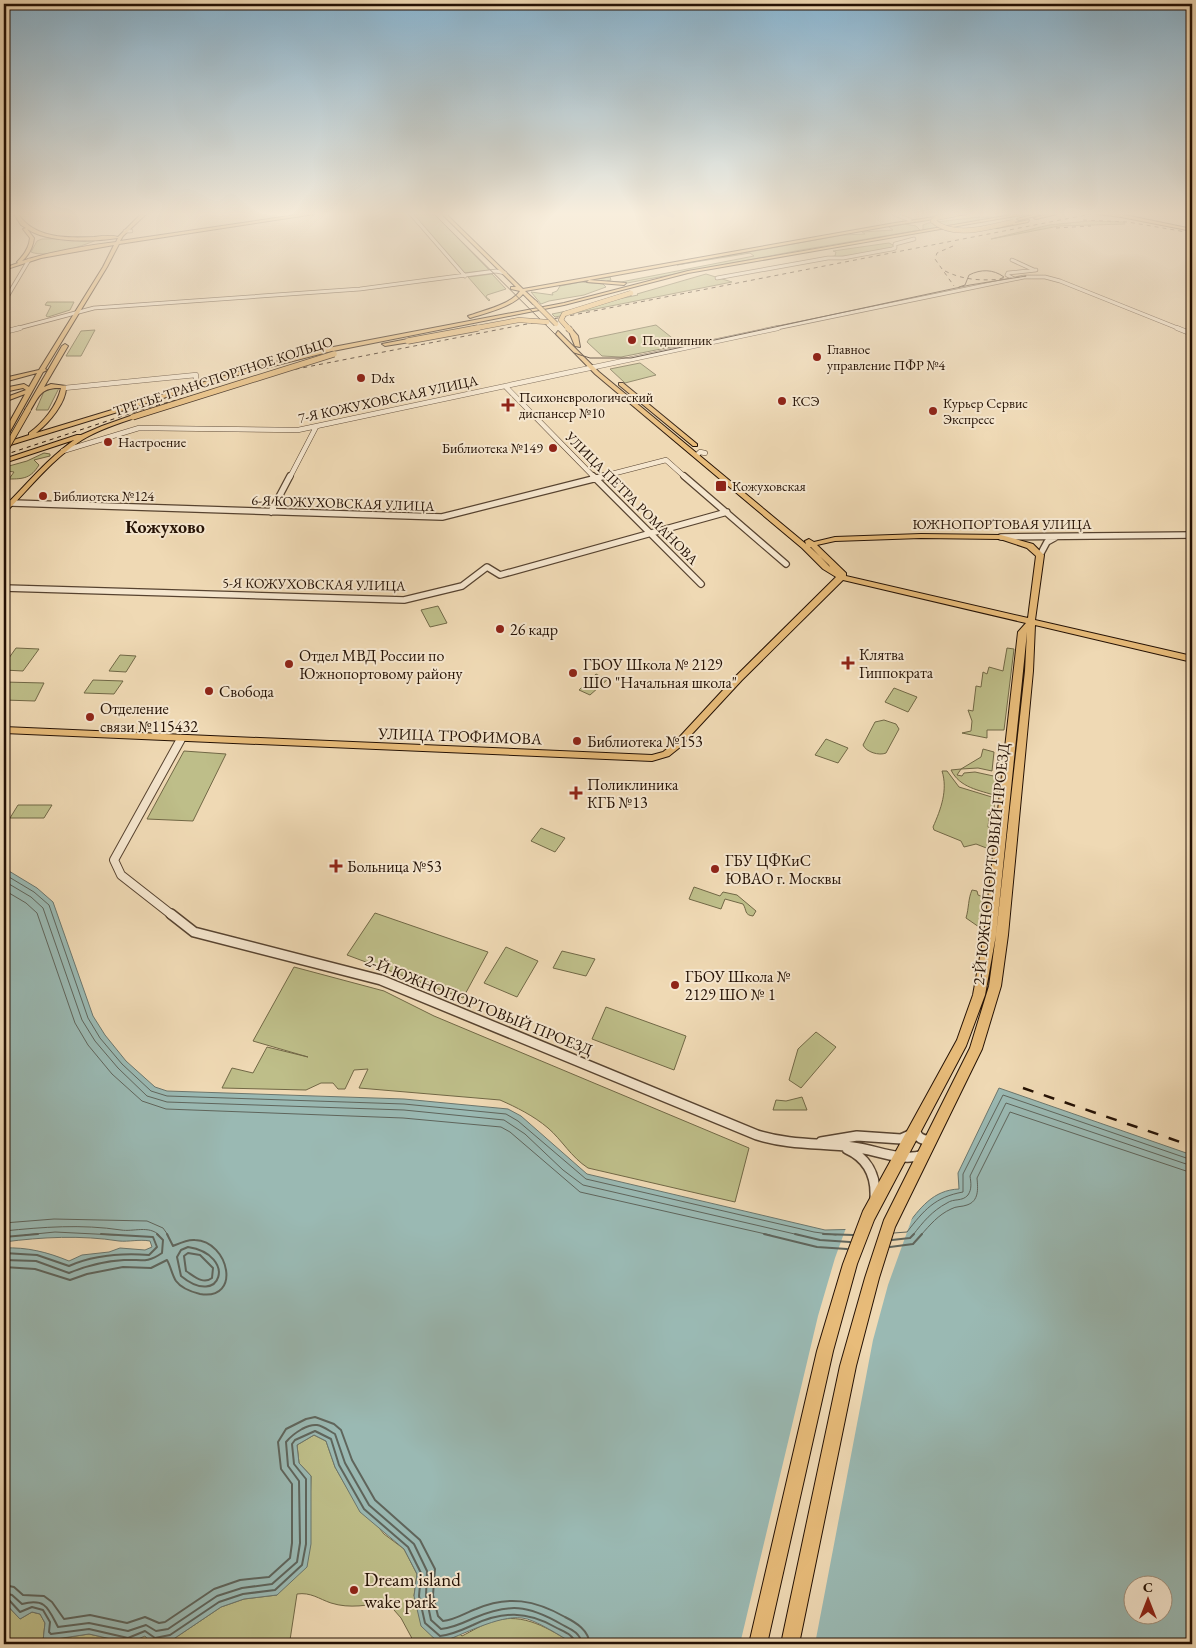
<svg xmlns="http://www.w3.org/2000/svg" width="1196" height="1648" font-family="'EB Garamond',serif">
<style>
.green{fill:#bebe89;stroke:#716846}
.water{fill:#9ab9b3;stroke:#6b766d;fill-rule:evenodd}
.pier{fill:#efd9b4}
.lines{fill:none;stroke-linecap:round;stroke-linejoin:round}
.shore-far1{stroke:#5f655c;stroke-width:1}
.shore{stroke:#5f655c;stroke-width:2}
.minor-far4-casing{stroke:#574330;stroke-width:4.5}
.minor-far3-casing{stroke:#574330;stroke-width:5.5}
.minor-far2-casing{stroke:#574330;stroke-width:8}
.minor-far1-casing{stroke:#574330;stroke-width:10}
.minor-casing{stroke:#574330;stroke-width:12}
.major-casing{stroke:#241104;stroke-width:2}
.minor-far4{stroke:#f5e6ce;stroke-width:3}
.minor-far3{stroke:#f5e6ce;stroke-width:4.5}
.minor-far2{stroke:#f5e6ce;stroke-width:5.5}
.minor-far1{stroke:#f5e6ce;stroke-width:8}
.minor{stroke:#f5e6ce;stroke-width:9}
.major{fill:#e8bc7a;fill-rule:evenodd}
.tram{stroke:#241104;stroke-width:1}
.rail-far1{stroke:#241104;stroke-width:1;stroke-dasharray:4 4;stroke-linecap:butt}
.rail{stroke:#241104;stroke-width:2.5;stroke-dasharray:11 11;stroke-linecap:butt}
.major-bridge-far1-casing{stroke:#241104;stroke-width:5.5;stroke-linecap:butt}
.major-bridge-casing{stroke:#241104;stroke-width:7;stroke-linecap:butt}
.major-bridge-far1{stroke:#e8bc7a;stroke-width:4.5}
.major-bridge{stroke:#e8bc7a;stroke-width:5.5}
.poi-dot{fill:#8f2418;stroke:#f5e6ce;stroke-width:2}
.labels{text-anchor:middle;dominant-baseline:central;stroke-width:4;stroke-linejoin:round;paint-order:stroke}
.far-poi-label{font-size:14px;fill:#241104;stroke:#f5e6ce;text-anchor:start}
.far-street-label{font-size:14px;fill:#241104;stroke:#f5e6ce}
.poi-label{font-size:16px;fill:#241104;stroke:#f5e6ce;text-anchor:start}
.street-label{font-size:16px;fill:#241104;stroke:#f5e6ce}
.far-district-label{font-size:18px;font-weight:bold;fill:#241104;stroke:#f5e6ce}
.near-poi-label{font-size:19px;fill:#241104;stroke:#f5e6ce;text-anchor:start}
</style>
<rect width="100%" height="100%" fill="#efd9b4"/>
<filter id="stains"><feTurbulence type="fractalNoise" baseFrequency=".004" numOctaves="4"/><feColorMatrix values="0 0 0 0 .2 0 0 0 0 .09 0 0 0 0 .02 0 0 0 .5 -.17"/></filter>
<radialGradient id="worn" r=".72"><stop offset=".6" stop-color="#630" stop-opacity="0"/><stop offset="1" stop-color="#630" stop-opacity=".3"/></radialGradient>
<!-- green -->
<path class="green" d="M412,214H434L489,270L464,273Z
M979,217H1002L923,231V225L928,223Z
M1089,221L1124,222L1125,224L1059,226L991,239L1049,225Z
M905,224L916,226L920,230L801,250L622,284L590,280L610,277L611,280L607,281L621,282L754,256L750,253L677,265L843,235L865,234L862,232L893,230L889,227Z
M101,238C86,245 47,259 31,252L37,241L42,239Z
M889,243L893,245L894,248L849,256L829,257L835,256L836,252L833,251Z
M492,274L506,289L487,295L486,297L490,300L489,301L468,277Z
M706,274L732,282L555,317L552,314C581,309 609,300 638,295L637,294Z
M581,282L603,284L606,287L584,295L549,301L541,304L531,292L553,295L552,293L557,291L560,286Z
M47,302H74L70,310L48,317L46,316L51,306L45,305Z
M656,325L681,345L621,357L602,356L587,342L589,339Z
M95,330L81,356H66L81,331Z
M640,363L656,375L625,383L610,369Z
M49,388H59L48,410H36L45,389Z
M44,453L50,454V456L34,460L39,465C31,478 24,479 9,479L14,472L7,471L9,466L27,461Z
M438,606L447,623L430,627L421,610Z
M16,648L39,649L23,671L4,670V665Z
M1007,648L1014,649L1004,730H987V738L962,733L971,731L972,721L968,710L973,711L976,686L981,687L983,672L987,674L989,667L1003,671Z
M120,655L136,656L126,672L109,671Z
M596,674L607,680L590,695L579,690Z
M93,680L123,681L114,694L84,693Z
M4,682L44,683L35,701L4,700Z
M894,688L917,697L908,712L885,702Z
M884,720L896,724L899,729L886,753C879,756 866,752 863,745L875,722Z
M826,739L848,748L838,763L815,755Z
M983,749L994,752L992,771L978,768L961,769L957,775L962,776L964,773L975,772L998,777L997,796C979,790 960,788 951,770L961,769L981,757Z
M184,751L226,754L193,821L147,819Z
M942,771H947L959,787L995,798L993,818H989L988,827L992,829L989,849L976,844L964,847L961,841L934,830L933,827C941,809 948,790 942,771Z
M18,805H52L44,818H10Z
M541,828L565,838L555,852L531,841Z
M694,887L720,896L723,892L737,895L756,911L753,916C744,915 747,910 743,904L725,899L721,909L689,899Z
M972,890L977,891L978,895L983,897L979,927L966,918C969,908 968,899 972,890Z
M375,913L488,952L463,998L347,955Z
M506,947L538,961L517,997L484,983Z
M562,951L595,959L586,976L553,968Z
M294,967L384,991L434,1016L749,1148L735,1202L588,1168C571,1157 562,1140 548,1128C534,1116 516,1107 500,1100L359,1088L368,1069L354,1070L345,1089H338L333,1083H321L306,1090L222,1088L232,1068L253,1073L267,1047L308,1057L253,1041Z
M606,1007L686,1036L674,1070L592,1039Z
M816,1032L836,1047L801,1088L789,1080L798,1049Z
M802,1097L807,1110H773L776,1100L786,1101Z
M314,1435L326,1441L335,1467L347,1488L384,1534L404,1549L417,1574L414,1596L462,1636C472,1631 483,1624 494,1621C524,1612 549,1629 574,1644H415L401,1618L387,1602C368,1605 350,1609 331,1603C319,1599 311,1592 297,1594L290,1640L277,1644H4V1602L20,1619L32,1612L40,1614L45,1623L43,1641L89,1634L129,1643L145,1635L172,1640L221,1607L244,1599L277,1595L310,1507L311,1476L299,1463L297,1445Z"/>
<!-- water -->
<path class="water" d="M4,868L37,888L53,902L93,1016L105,1035L126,1061L155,1087L167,1091L404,1099L508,1109L521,1116L587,1174L825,1230L905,1228C920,1208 933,1190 959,1189L958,1173L999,1088L1192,1155V1644H574C562,1637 535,1619 522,1618C498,1615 463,1635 439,1643L421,1626L414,1596L417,1574L404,1549L360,1512L335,1467L326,1441L314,1435L297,1445L299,1463L311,1476V1544L307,1567L277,1595L244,1599L221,1607L172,1640L151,1643L145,1636L129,1643L89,1634L43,1641L45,1623L40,1614L32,1612L20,1619L4,1602V1248C27,1247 47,1252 69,1261L82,1255L109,1252L120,1248L145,1250L152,1247L150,1241C139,1239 129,1242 119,1241C81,1235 42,1237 4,1242ZM1134,1586H1164V1616H1134Z"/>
<!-- pier -->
<path class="pier" d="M915,1210L888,1285L873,1340L815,1644H740L818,1316L835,1258L846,1228L903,1225Z"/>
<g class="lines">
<!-- shore-far1 -->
<path class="shore-far1" d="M4,874L34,892L49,905L88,1018L100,1038L122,1064L151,1091L167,1096L404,1104L506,1114L518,1121L586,1179L814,1232L836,1235
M4,881L31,897L43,908L82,1020L95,1041L118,1068L147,1096L167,1102L404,1110L504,1120L525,1134L563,1170L583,1185L799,1235
M4,890L26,903L37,913L75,1023L88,1045L112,1074L142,1101L166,1109L403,1118L501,1127L510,1132L580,1192L770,1235
M4,1223L54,1219L147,1221L163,1228L168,1235
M4,1231C43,1227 82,1224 121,1230C133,1232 149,1225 159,1235
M894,1233L907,1232C924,1210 935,1197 963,1192V1174L1003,1095L1192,1160
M25,1235L55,1232L115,1235
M913,1235C923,1222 932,1211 947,1203C954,1198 962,1202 968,1195C972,1189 971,1183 970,1176L1006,1103L1192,1166
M921,1235C930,1225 938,1215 951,1209C956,1206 962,1207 967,1205C979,1201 978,1189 977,1178L1010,1112L1192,1173"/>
<!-- shore -->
<path class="shore" d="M764,1234L817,1247L847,1249
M795,1234L820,1240L850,1242
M823,1234L853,1235
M4,1237L38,1234
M892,1240L910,1238L914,1234
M188,1247C238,1255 221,1309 181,1276L177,1257L181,1250Z
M890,1247L913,1244L922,1234
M4,1253L37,1255L69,1266C94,1255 122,1253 149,1255L157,1247L153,1237L101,1234
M188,1253L200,1255L213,1268L212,1278C203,1285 194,1276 186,1271L184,1256Z
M4,1260L36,1261L69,1273C86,1266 105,1261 124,1260C141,1259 146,1264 162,1253L163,1240L157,1234
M4,1267L35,1269L70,1280L87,1274L123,1267L151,1268L167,1260C171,1267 172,1275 176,1281C181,1288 192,1292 200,1294C242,1301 229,1241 195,1240C188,1239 180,1243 173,1246L167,1234
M4,1585L14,1587L23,1595L44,1596L52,1602L64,1619L90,1615L127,1623L145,1617L159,1623L165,1622L214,1589L240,1580L269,1577L290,1558L292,1543V1484L281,1469L278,1442L286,1429L306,1419L315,1417L334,1424L341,1430L352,1460L375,1500L420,1540L435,1569L433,1595L438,1616L443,1621C455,1620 465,1613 476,1609C508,1595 535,1600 565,1617C577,1623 588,1630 590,1644
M4,1593L12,1595L22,1604C46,1598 48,1608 58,1627L89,1623L128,1631L146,1625L156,1631L168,1629L217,1596L242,1588L272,1584L297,1562L300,1543L299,1481L288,1466L286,1442C291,1436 295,1433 302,1429C317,1421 321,1426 335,1434L345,1463L369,1505L414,1544L427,1571L426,1596L431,1620L441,1629C453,1628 463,1623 474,1618C509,1603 528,1605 561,1624C570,1629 580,1632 582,1644
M4,1599L9,1600L20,1612L32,1607L43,1610L50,1622L49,1632L51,1634L89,1629L128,1638L145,1631L155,1638L170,1635L219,1602L243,1594L275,1590L302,1565L306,1544V1479L294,1464L292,1444L295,1440L315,1431L331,1439L339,1465L364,1509L408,1547L421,1573L419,1596L425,1623L440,1636C452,1635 462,1630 473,1625C502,1611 527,1611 555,1627C564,1632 573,1634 576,1644"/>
<!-- minor-far4 casing -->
<g class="minor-far4-casing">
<path id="minor-far4" d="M411,214L465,276
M894,214L910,220
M125,231H131
M1012,260L1034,270
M717,278L828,258H843L892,249L895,248V244L914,239
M1014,279L1007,275L1008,273L1036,270
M4,302L29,260
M15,329L94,308L360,289L496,271L505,273
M772,329L1024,277H1045L1060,281L1180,329"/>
</g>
<!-- minor-far3 casing -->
<g class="minor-far3-casing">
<path id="minor-far3" d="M1177,328L1192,334
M4,332L20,328
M4,385V388
M505,386L594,477
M64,388L196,375V383
M63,451L139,428L298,430L778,328
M697,455L700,452L705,453
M290,477L316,427
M600,477L666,460L685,477"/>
</g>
<!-- minor-far2 casing -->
<g class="minor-far2-casing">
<path id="minor-far2" d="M593,476L701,584
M684,476L786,564
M12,503L442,517L605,476
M271,512L290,476
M1001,537L1192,535
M1040,555L1047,542L1056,537
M4,588L404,600L462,586L487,567L500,575L727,512"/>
</g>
<!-- minor-far1 casing -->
<g class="minor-far1-casing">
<path id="minor-far1" d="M172,915L121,875L114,860L181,739"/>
</g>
<!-- minor casing -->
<g class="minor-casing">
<path id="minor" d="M171,914L194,932L381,980L757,1135C789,1145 820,1143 853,1147C878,1150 898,1162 924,1155
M915,1128C916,1136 920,1140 929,1140L932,1138
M821,1142L857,1136L901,1139L912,1134
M847,1149C867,1158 876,1175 875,1197"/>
</g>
<!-- major casing -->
<g class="major-casing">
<path id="major" d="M14,214H18C35,239 67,238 94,237C102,236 111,235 118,237L141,214H146L123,236L120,241L303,214H315L119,244L107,267L45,369L47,370L43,372L7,437L4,439V432L25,394L4,402V398L26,390L23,388L4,392V388L24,384L29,387L37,373L4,382V378L39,370L103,267L114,245L41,258L4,270V268L18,263L17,262C24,255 29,248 30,238L23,229L26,228L21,225ZM27,229C48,243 93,242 118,238L116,242C84,246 53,251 22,261C29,255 33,247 34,238Z
M442,214H446L523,289L895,223L955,214H967L895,225L589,280L626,283L624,285L587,282L589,280L525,291L537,302V304H533L523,294C514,306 484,314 470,318L468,316C484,310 510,305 520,291L511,289V287H516Z
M1017,214H1027L688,273L564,305L328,352L238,375L4,447V443L29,435V433C43,423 57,406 61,388C41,387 39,396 30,411L25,410L62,346L65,344L68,346L44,387L51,384L66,386C67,402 49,423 36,433L234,373L328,348L564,303L688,271Z
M1036,214H1044L1019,220L1017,219Z
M1048,214H1057L1036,219L1034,218Z
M1097,214H1120L1192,229V231L1121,217Z
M1029,220L1028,222L997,228L995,227Z
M568,329H572L578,336L580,347L575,346Z
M558,331L599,372L806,544L805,541L809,539L814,542L835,537L921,534L1001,535L1033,544L1044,555L1035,620L1192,656V662L1035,625L1033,671L1008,935L1001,986L982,1049L895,1227L879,1278L856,1366L799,1644H781L840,1366L865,1278L884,1220L970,1048L989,986L996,935L1025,671L1027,632L996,935L985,995L966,1046L874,1220L857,1264L833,1351L767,1644H749L817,1351L843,1264L863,1211L957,1040L973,995L984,935L1018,632L1026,623L843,580L742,680L679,748L669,756L652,761L4,733V727L652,755L663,752L673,744L736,676L836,577L823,569L802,548L595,374L556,334ZM921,538L1000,539L1027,548L1036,556L1028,618L846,576V573L817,545L835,541ZM810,547H811L830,567L829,565Z
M408,339L410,342L385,346L382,344Z
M619,383H623L697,444V446H693L619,385Z
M133,415L136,417L135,418C117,424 98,430 82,440C52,459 30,488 6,512L4,513V507C27,484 47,459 74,440L4,463V459L77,435H81L102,426Z"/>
</g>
<!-- minor-far4 -->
<use href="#minor-far4" class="minor-far4"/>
<!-- minor-far3 -->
<use href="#minor-far3" class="minor-far3"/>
<!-- minor-far2 -->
<use href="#minor-far2" class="minor-far2"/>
<!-- minor-far1 -->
<use href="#minor-far1" class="minor-far1"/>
<!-- minor -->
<use href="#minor" class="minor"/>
<!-- major -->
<use href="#major" class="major"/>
<!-- tram -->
<path class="tram" d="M434,214L574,353L590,358H631L970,285L1026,276
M959,287L965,285L969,275C981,269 993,269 1004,277L1000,279"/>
<!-- rail-far1 -->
<path class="rail-far1" d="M1083,220L1128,222L1192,233
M1056,228L1091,226
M953,246L937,253L935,259L954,286
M945,271C971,284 998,280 1026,276
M1192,285L1188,294L1192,303
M4,455L147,408L281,372L1091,214"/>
<!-- rail -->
<path class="rail" d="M1023,1088L1192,1146"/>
<!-- major-bridge-far1 casing -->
<g class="major-bridge-far1-casing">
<path id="major-bridge-far1" d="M956,214L936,218L933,221C955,239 988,227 1013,222
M535,303L556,324
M471,329L519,320L547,322
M569,329L561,320L564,314L631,293"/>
</g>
<!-- major-bridge casing -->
<g class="major-bridge-casing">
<path id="major-bridge" d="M568,328L570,330
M408,341L478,328
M133,417L334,354
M4,452L28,410"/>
</g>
<!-- major-bridge-far1 -->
<use href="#major-bridge-far1" class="major-bridge-far1"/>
<!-- major-bridge -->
<use href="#major-bridge" class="major-bridge"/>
</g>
<!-- sky -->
<linearGradient id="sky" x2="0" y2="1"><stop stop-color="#89b6d3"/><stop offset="0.48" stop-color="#f8eedd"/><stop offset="1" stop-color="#f8eedd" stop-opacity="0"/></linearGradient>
<rect width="1196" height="445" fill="url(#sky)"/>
<!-- markers -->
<g class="poi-dot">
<circle cx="632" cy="340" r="5"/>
<circle cx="817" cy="357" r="5"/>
<circle cx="361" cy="378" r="5"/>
<circle cx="782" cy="401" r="5"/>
<path d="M505.5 397.5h5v5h5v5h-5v5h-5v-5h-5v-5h5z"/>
<circle cx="933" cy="411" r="5"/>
<circle cx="108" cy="442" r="5"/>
<circle cx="553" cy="448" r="5"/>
<rect x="715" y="480" width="12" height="12" rx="2.5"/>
<circle cx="43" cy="496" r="5"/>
<circle cx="500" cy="629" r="5"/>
<path d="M845.5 655.5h5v5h5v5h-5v5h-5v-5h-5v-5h5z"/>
<circle cx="289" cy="664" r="5"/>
<circle cx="573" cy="673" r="5"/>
<circle cx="209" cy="691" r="5"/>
<circle cx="90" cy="717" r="5"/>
<circle cx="577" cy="741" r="5"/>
<path d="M573.5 785.5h5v5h5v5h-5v5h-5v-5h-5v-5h5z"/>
<path d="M333.5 858.5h5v5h5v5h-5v5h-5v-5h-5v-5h5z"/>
<circle cx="715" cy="869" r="5"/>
<circle cx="675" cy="985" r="5"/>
<circle cx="354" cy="1590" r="5"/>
</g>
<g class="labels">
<!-- far-poi labels -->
<g class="far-poi-label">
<text x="642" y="340">Подшипник</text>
<text x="827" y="349">Главное<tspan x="827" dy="16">управление ПФР №4</tspan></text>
<text x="371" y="378">Ddx</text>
<text x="519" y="397">Психоневрологический<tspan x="519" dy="16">диспансер №10</tspan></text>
<text x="792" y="401">КСЭ</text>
<text x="943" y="403">Курьер Сервис<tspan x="943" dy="16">Экспресс</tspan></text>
<text x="118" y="442">Настроение</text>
<text x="543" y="448" text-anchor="end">Библиотека №149</text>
<text x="732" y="486">Кожуховская</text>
<text x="53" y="496">Библиотека №124</text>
</g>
<!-- far-street labels -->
<g class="far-street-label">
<text transform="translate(223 376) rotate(-18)">ТРЕТЬЕ ТРАНСПОРТНОЕ КОЛЬЦО</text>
<text transform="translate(388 399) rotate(-12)">7-Я КОЖУХОВСКАЯ УЛИЦА</text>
<text transform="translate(632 498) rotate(45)">УЛИЦА ПЕТРА РОМАНОВА</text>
<text transform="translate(343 503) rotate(2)">6-Я КОЖУХОВСКАЯ УЛИЦА</text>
<text x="1002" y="524">ЮЖНОПОРТОВАЯ УЛИЦА</text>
<text transform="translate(314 584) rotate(1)">5-Я КОЖУХОВСКАЯ УЛИЦА</text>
</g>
<!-- poi labels -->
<g class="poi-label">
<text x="510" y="629">26 кадр</text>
<text x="859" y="654">Клятва<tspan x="859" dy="18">Гиппократа</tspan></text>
<text x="299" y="655">Отдел МВД России по<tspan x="299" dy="18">Южнопортовому району</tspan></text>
<text x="583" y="664">ГБОУ Школа № 2129<tspan x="583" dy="18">ШО "Начальная школа"</tspan></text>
<text x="219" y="691">Свобода</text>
<text x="100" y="708">Отделение<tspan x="100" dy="18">связи №115432</tspan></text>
<text x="587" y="741">Библиотека №153</text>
<text x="587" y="784">Поликлиника<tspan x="587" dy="18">КГБ №13</tspan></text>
<text x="725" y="860">ГБУ ЦФКиС<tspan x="725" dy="18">ЮВАО г. Москвы</tspan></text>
<text x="347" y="866">Больница №53</text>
<text x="685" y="976">ГБОУ Школа №<tspan x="685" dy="18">2129 ШО № 1</tspan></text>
</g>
<!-- street labels -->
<g class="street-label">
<text transform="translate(460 736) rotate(2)">УЛИЦА ТРОФИМОВА</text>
<text transform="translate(991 864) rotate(-84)">2-Й ЮЖНОПОРТОВЫЙ ПРОЕЗД</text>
<text transform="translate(479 1005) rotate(22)">2-Й ЮЖНОПОРТОВЫЙ ПРОЕЗД</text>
</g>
<!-- far-district labels -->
<g class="far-district-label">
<text x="165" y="526">Кожухово</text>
</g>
<!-- near-poi labels -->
<g class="near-poi-label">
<text x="364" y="1579">Dream island<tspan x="364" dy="22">wake park</tspan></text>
</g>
</g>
<!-- margin -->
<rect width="1196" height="1648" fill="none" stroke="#efd9b4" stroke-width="20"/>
<rect x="5" y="5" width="1186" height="1638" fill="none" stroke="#241104" stroke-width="2.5"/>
<rect x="10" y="10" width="1176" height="1628" fill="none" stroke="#241104"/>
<!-- north arrow -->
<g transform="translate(1148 1600)"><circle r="24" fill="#f5e6ce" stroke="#a1917d"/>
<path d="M0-4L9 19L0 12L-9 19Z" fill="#8f2418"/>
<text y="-8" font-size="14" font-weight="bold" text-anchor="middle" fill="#241104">С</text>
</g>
<rect width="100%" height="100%" filter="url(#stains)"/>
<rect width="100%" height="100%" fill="url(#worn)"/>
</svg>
